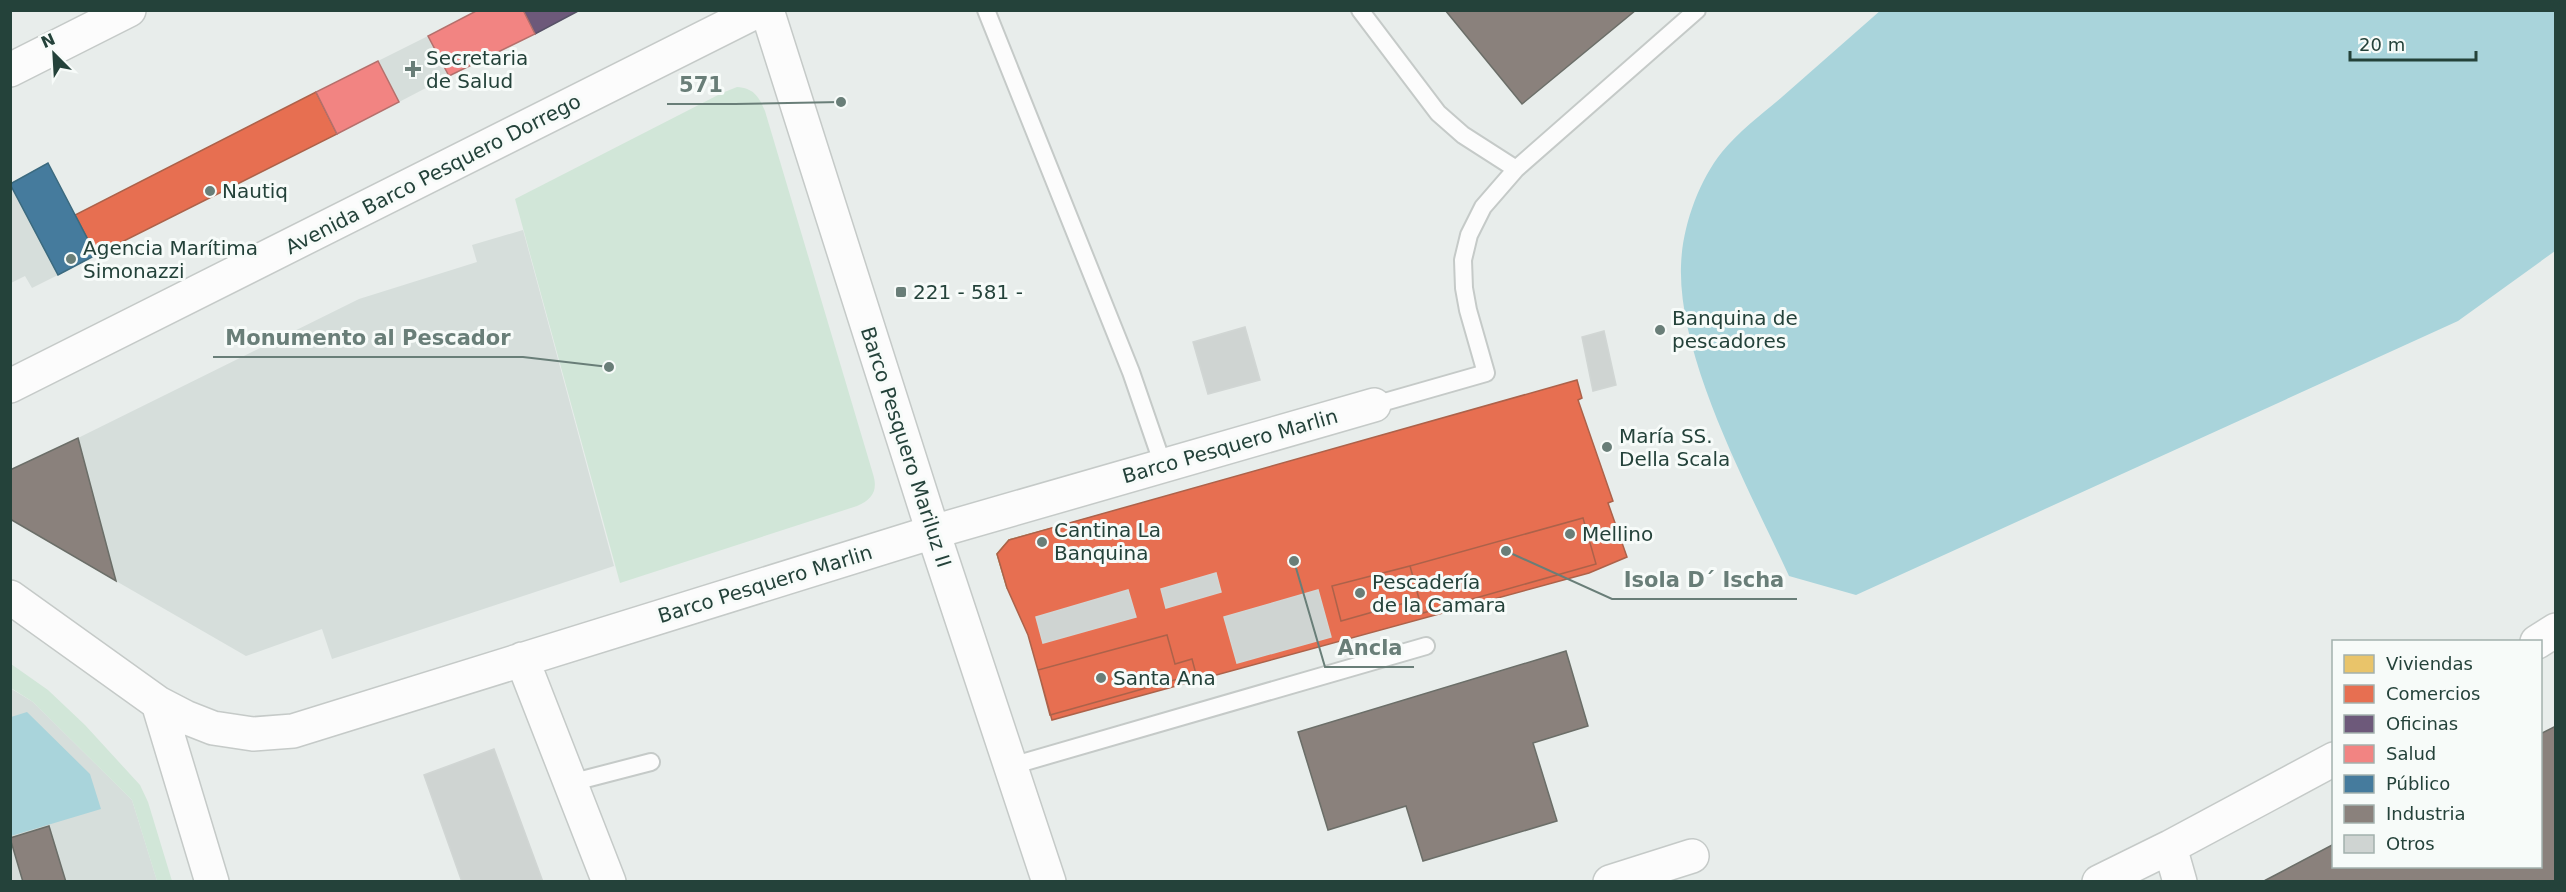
<svg xmlns="http://www.w3.org/2000/svg" width="2566" height="892" font-family="'DejaVu Sans',sans-serif">
<style>
.built{fill:#d6dedb}
.green{fill:#d1e6d8}
.water{fill:#a9d4db}
.homes{fill:#e9c46a;stroke:#ae9d5c;stroke-width:1.5}
.shops{fill:#e76f51;stroke:#ac624a;stroke-width:1.5}
.offices{fill:#6d597a;stroke:#575267;stroke-width:1.5}
.health{fill:#f28482;stroke:#b4706c;stroke-width:1.5}
.public{fill:#457b9d;stroke:#3b6a7f;stroke-width:1.5}
.industry{fill:#8a817c;stroke:#6b6e68;stroke-width:1.5}
.building{fill:#cfd4d2;stroke:#d1d6d4;stroke-width:1.5}
.lines{fill:none;stroke-linecap:round;stroke-linejoin:round}
.service-casing{stroke:#c5cac8;stroke-width:20}
.minor-casing{stroke:#c5cac8;stroke-width:36}
.service{stroke:#fcfcfc;stroke-width:16}
.minor{stroke:#fcfcfc;stroke-width:33}
.poi-dot{fill:#697e78;stroke:#f7fbf9;stroke-width:2}
.labels{text-anchor:middle;dominant-baseline:central;stroke-width:6;stroke-linejoin:round;paint-order:stroke}
.poi-label{font-size:20px;fill:#24423a;stroke:#f7fbf9;text-anchor:start}
.street-label{font-size:20px;fill:#24423a;stroke:#f7fbf9}
.leader{fill:none;stroke:#697e78;stroke-width:2}
.callout-dot{fill:#697e78;stroke:#f7fbf9;stroke-width:2}
.callout-label{font-size:21px;text-anchor:middle;font-weight:bold;fill:#697e78;stroke:#f7fbf9;stroke-width:6;stroke-linejoin:round;paint-order:stroke}
</style>
<rect width="100%" height="100%" fill="#e8edeb"/>
<!-- built -->
<path class="built" d="M428,36L449,76L399,102L378,61Z
M10,184L58,275L32,288L25,276L11,283Z
M523,230L614,566L332,659L322,629L246,656L116,581L78,438L359,299L477,262L472,245Z
M10,688L33,702L132,800L157,881H11Z"/>
<!-- green -->
<path class="green" d="M737,87C754,88 759,97 765,111L873,474C878,490 873,499 857,506L620,583L515,199L722,93Z
M11,664L48,690L85,725L140,785L148,802L172,881H157L132,800L33,702L11,688Z"/>
<!-- water -->
<path class="water" d="M1881,10L2555,11V251L2458,321L1856,595L1789,576C1750,491 1678,360 1681,266C1682,228 1698,182 1722,152C1738,132 1762,114 1782,97C1815,68 1848,39 1881,10Z
M27,712L90,774L101,809L11,836V717Z"/>
<!-- homes -->
<path class="homes" d="M1523,398L1540,458L1454,483L1437,423Z
M1435,428L1445,462L1411,471L1401,438Z
M1397,437L1406,472L1370,482L1360,447Z
M1309,465L1325,519L1295,528L1279,474Z
M1274,471L1290,529L1260,538L1243,479Z
M1238,481L1254,539L1224,548L1207,490Z
M1201,491L1216,546L1182,556L1174,531L1129,544L1120,514Z
M1104,514L1120,572L1030,598L1007,588L997,554L1009,540Z
M1221,620L1229,648L1203,656L1195,627Z"/>
<!-- shops -->
<path class="shops" d="M316,92L337,134L96,255L75,215Z
M1577,380L1582,398L1578,400L1613,501L1608,503L1627,557L1589,573L1052,720L1028,635L1007,588L997,554L1009,540Z
M1583,518L1596,564L1423,613L1410,566Z
M1410,566L1419,599L1341,621L1332,586Z
M1167,635L1175,664L1192,659L1196,674L1050,715L1038,670Z"/>
<!-- offices -->
<path class="offices" d="M523,10H580L535,34Z"/>
<!-- health -->
<path class="health" d="M478,10H523L535,34L449,76L428,36Z
M378,61L399,102L337,134L316,92Z"/>
<!-- public -->
<path class="public" d="M48,163L96,255L58,275L10,184Z"/>
<!-- industry -->
<path class="industry" d="M1445,10H1636L1522,104Z
M78,438L116,581L10,519V470Z
M1566,651L1588,726L1533,743L1557,821L1423,861L1406,806L1328,830L1298,732Z
M2556,726V882H2262L2334,844V866H2540V734Z
M49,826L66,882H23L10,838Z"/>
<!-- building -->
<path class="building" d="M1245,327L1260,380L1208,394L1193,342Z
M1604,331L1616,385L1593,391L1582,337Z
M1216,573L1221,592L1166,608L1161,589Z
M1128,590L1136,617L1043,643L1036,617Z
M1318,590L1331,637L1237,663L1224,617Z
M494,749L543,882H462L424,775Z"/>
<g class="lines">
<!-- service casing -->
<g class="service-casing">
<path id="service" d="M986,10L1131,372L1163,465
M1360,10L1438,113L1463,135L1516,169
M1374,405L1486,373L1468,310L1464,288L1463,260L1469,235L1483,207L1516,169L1697,10
M1011,766L1426,646
M570,783L651,762"/>
</g>
<!-- minor casing -->
<g class="minor-casing">
<path id="minor" d="M767,10L933,532L1049,882
M10,70L129,10
M10,386L759,10
M10,597L158,703L185,717L213,728L253,734L293,731L933,532L1374,405
M2537,642L2556,630
M522,659L609,882
M158,703L212,882
M2170,847L2180,882
M1610,882L1692,856
M2099,882L2170,847L2334,759"/>
</g>
<!-- service -->
<use href="#service" class="service"/>
<!-- minor -->
<use href="#minor" class="minor"/>
</g>
<!-- markers -->
<g class="poi-dot">
<path d="M410 60h6v6h6v6h-6v6h-6v-6h-6v-6h6z"/>
<circle cx="210" cy="191" r="6"/>
<circle cx="71" cy="259" r="6"/>
<rect x="895" y="286" width="12" height="12" rx="3"/>
<circle cx="1660" cy="330" r="6"/>
<circle cx="1607" cy="447" r="6"/>
<circle cx="1570" cy="534" r="6"/>
<circle cx="1042" cy="542" r="6"/>
<circle cx="1360" cy="593" r="6"/>
<circle cx="1101" cy="678" r="6"/>
</g>
<g class="labels">
<!-- poi labels -->
<g class="poi-label">
<text x="426" y="58">Secretaria<tspan x="426" dy="23">de Salud</tspan></text>
<text x="222" y="191">Nautiq</text>
<text x="83" y="248">Agencia Marítima<tspan x="83" dy="23">Simonazzi</tspan></text>
<text x="913" y="292">221 - 581 -</text>
<text x="1672" y="318">Banquina de<tspan x="1672" dy="23">pescadores</tspan></text>
<text x="1619" y="436">María SS.<tspan x="1619" dy="23">Della Scala</tspan></text>
<text x="1054" y="530">Cantina La<tspan x="1054" dy="23">Banquina</tspan></text>
<text x="1582" y="534">Mellino</text>
<text x="1372" y="582">Pescadería<tspan x="1372" dy="23">de la Camara</tspan></text>
<text x="1113" y="678">Santa Ana</text>
</g>
<!-- street labels -->
<g class="street-label">
<text transform="translate(433 174) rotate(-27)">Avenida Barco Pesquero Dorrego</text>
<text transform="translate(1230 446) rotate(-16)">Barco Pesquero Marlin</text>
<text transform="translate(906 447) rotate(72)">Barco Pesquero Mariluz II</text>
<text transform="translate(765 584) rotate(-17)">Barco Pesquero Marlin</text>
</g>
</g>
<!-- callouts -->
<path class="leader" d="M841 102L735 104H667M609 367L523 357H213M1506 551L1612 599H1797M1294 561L1325 667H1414"/>
<g class="callout-dot">
<circle cx="841" cy="102" r="6"/>
<circle cx="609" cy="367" r="6"/>
<circle cx="1506" cy="551" r="6"/>
<circle cx="1294" cy="561" r="6"/>
</g>
<g class="callout-label">
<text x="701" y="92">571</text>
<text x="368" y="345">Monumento al Pescador</text>
<text x="1704" y="587">Isola D´ Ischa</text>
<text x="1370" y="655">Ancla</text>
</g>
<!-- border -->
<rect width="2566" height="892" fill="none" stroke="#24423a" stroke-width="24"/>
<!-- legend -->
<rect x="2332" y="640" width="210" height="228" fill="#f7fbf9" stroke="#a3b1ad" stroke-width="1.5"/>
<rect x="2344" y="655" width="30" height="18" fill="#e9c46a" stroke="#a3b1ad" stroke-width="1.5"/>
<text x="2386" y="670" font-size="18" fill="#24423a">Viviendas</text>
<rect x="2344" y="685" width="30" height="18" fill="#e76f51" stroke="#a3b1ad" stroke-width="1.5"/>
<text x="2386" y="700" font-size="18" fill="#24423a">Comercios</text>
<rect x="2344" y="715" width="30" height="18" fill="#6d597a" stroke="#a3b1ad" stroke-width="1.5"/>
<text x="2386" y="730" font-size="18" fill="#24423a">Oficinas</text>
<rect x="2344" y="745" width="30" height="18" fill="#f28482" stroke="#a3b1ad" stroke-width="1.5"/>
<text x="2386" y="760" font-size="18" fill="#24423a">Salud</text>
<rect x="2344" y="775" width="30" height="18" fill="#457b9d" stroke="#a3b1ad" stroke-width="1.5"/>
<text x="2386" y="790" font-size="18" fill="#24423a">Público</text>
<rect x="2344" y="805" width="30" height="18" fill="#8a817c" stroke="#a3b1ad" stroke-width="1.5"/>
<text x="2386" y="820" font-size="18" fill="#24423a">Industria</text>
<rect x="2344" y="835" width="30" height="18" fill="#cfd4d2" stroke="#a3b1ad" stroke-width="1.5"/>
<text x="2386" y="850" font-size="18" fill="#24423a">Otros</text>
<!-- north arrow -->
<g transform="translate(54 54) rotate(336)" stroke="#f7fbf9" stroke-width="4.5" paint-order="stroke">
<path d="M0-4.5L10 22L0 15L-10 22Z" fill="#24423a"/>
<text y="-9" font-size="16" font-weight="bold" text-anchor="middle" fill="#24423a">N</text>
</g>
<!-- scale -->
<path d="M2350 51v9h126v-9" fill="none" stroke="#24423a" stroke-width="3"/>
<text x="2359" y="51" font-size="18" fill="#24423a" stroke="#f7fbf9" stroke-width="4.5" paint-order="stroke">20 m</text>
</svg>
